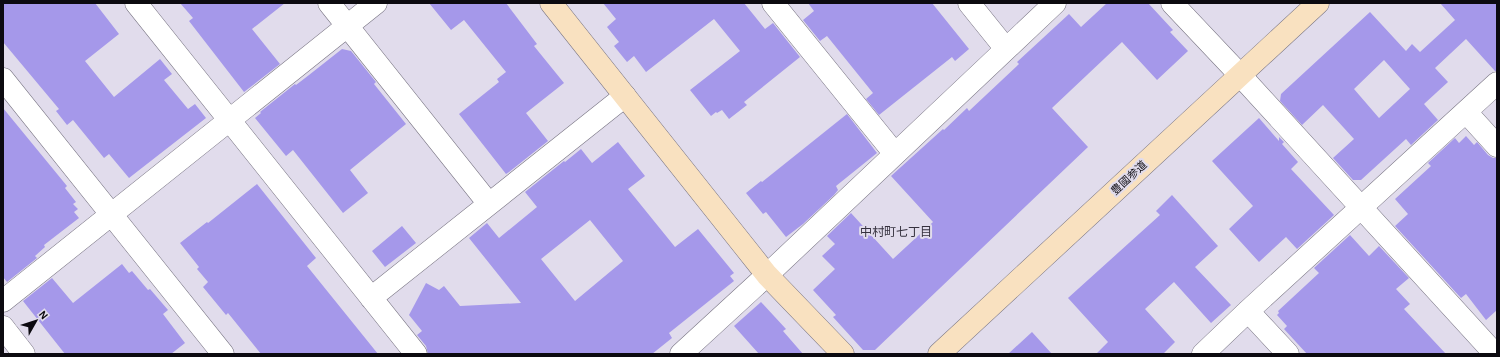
<svg xmlns="http://www.w3.org/2000/svg" width="1500" height="357" font-family="'Alegreya Sans','Noto Sans JP',sans-serif">
<style>
.building{fill:#a598ea;fill-rule:evenodd}
.lines{fill:none;stroke-linecap:round;stroke-linejoin:round}
.street-casing{stroke:#797583;stroke-width:23}
.secondary-casing{stroke:#797583;stroke-width:23}
.street{stroke:#fff;stroke-width:22}
.secondary{stroke:#f9e1c0;stroke-width:22}
.labels{text-anchor:middle;dominant-baseline:central;stroke-width:4;stroke-linejoin:round;paint-order:stroke}
.street-label{font-size:11px;fill:#0c0a10;stroke:#e1dcec}
.neighbourhood-label{font-size:12px;fill:#35313e;stroke:#e1dcec}
</style>
<rect width="100%" height="100%" fill="#e1dcec"/>
<!-- building -->
<path class="building" d="M3,3H95L119,34L85,61L114,97L160,59L172,74L164,80L188,109L195,104L206,118L129,178L109,154L104,158L73,120L67,125L56,111L59,109L3,42Z
M180,3H285L252,29L280,64L244,92L189,21L193,18Z
M429,3H506L537,44L534,46L564,83L526,113L548,141L509,172L506,174L459,114L499,82L497,79L506,72L464,20L451,30Z
M603,3H744L765,29L773,23L800,57L744,102L747,105L729,119L722,110L717,113L716,112L711,116L690,90L740,51L714,19L646,72L634,56L627,62L614,46L619,42L607,27L616,19Z
M808,3H932L969,49L955,61L952,57L879,115L866,99L873,93L827,36L820,41L803,20L814,11Z
M1107,3H1148L1173,30L1170,32L1188,51L1157,80L1122,42L1052,108L1088,147L875,350H863L833,317L836,315L813,290L835,269L822,256L835,244L827,236L851,213L893,259L933,222L891,176L943,129L944,130L967,108L969,111L1019,64L1017,62L1069,14L1081,27Z
M1440,3H1497V71H1495L1466,39L1435,68L1448,82L1424,104L1438,120L1411,145L1406,139L1361,180H1353L1333,158L1354,139L1323,105L1302,125L1280,101L1281,94L1370,12L1406,51L1412,44L1420,52L1455,20ZM1384,60L1410,89L1379,118L1354,89Z
M342,49L351,51L376,82L374,84L406,124L350,170L368,193L343,213L293,150L286,156L255,118L261,113L260,112L295,84L296,85L309,75Z
M3,108L67,186L65,188L76,202L73,204L78,209L74,212L79,218L44,245L45,247L35,256L37,258L7,282L3,277Z
M847,114L877,153L836,186L838,190L834,195L803,224L786,237L766,212L763,214L746,193L761,181L762,182Z
M1259,118L1279,141V137L1284,142L1282,144L1298,162L1291,169L1334,215L1297,249L1286,237L1259,262L1229,229L1253,206L1212,161Z
M1466,136L1474,145L1477,142L1488,155L1493,158H1497V310L1486,320L1466,294L1461,298L1395,226L1408,214L1395,199L1431,166L1428,163L1455,138L1459,143Z
M618,142L645,176L628,189L675,247L698,229L734,273L730,276L734,281L669,333L672,338L652,354H428L426,346L417,335L422,331L409,315L426,283L439,290L444,286L460,306L521,303L469,238L487,223L499,238L537,207L525,192L564,161L565,162L581,149L592,163ZM590,220L623,261L575,301L541,259Z
M257,184L316,258L307,266L378,354H261L228,313L226,315L203,287L208,282L197,269L199,267L180,243L207,222L208,223Z
M1172,195L1218,246L1195,267L1231,305L1211,323L1174,282L1145,309L1175,342L1163,354H1096L1108,342L1068,298L1160,215L1156,211Z
M402,226L416,243L385,267L372,251Z
M1350,235L1369,256L1379,246L1409,278L1396,289L1410,304L1404,309L1446,354H1307L1284,329L1287,326L1277,315L1279,313L1278,311L1319,273L1314,268Z
M122,264L129,273L132,271L148,290L150,289L168,310L163,314L185,343L171,354H65L23,301L52,278L73,303Z
M761,302L786,329L783,331L803,354H759L734,326Z
M1032,332L1052,354H1008Z"/>
<g class="lines">
<!-- street casing -->
<g class="street-casing">
<path id="street" d="M136,3L416,354
M329,3L489,204
M773,3L895,154
M969,3L1006,49
M1172,3L1240,75L1495,354
M3,79L223,354
M1466,112L1497,146
M371,298L625,96
M3,301L376,3
M1248,311L1288,354
M3,327L24,354
M681,354L767,275L1055,3
M1203,354L1248,311L1497,83"/>
</g>
<!-- secondary casing -->
<g class="secondary-casing">
<path id="secondary" d="M551,3L767,275L843,354
M939,354L1318,3"/>
</g>
<!-- street -->
<use href="#street" class="street"/>
<!-- secondary -->
<use href="#secondary" class="secondary"/>
</g>
<g class="labels">
<!-- street labels -->
<g class="street-label">
<text transform="translate(1129 178) rotate(-43)">豊國参道</text>
</g>
<!-- neighbourhood labels -->
<g class="neighbourhood-label">
<text x="896" y="232">中村町七丁目</text>
</g>
</g>
<!-- border -->
<rect width="1500" height="357" fill="none" stroke="#0c0a10" stroke-width="8"/>
<!-- north arrow -->
<g transform="translate(36 321) rotate(51)" stroke="#e1dcec" stroke-width="3" paint-order="stroke">
<path d="M0-3L7 15L0 10L-7 15Z" fill="#0c0a10"/>
<text y="-6" font-size="11" font-weight="bold" text-anchor="middle" fill="#0c0a10">N</text>
</g>
</svg>
